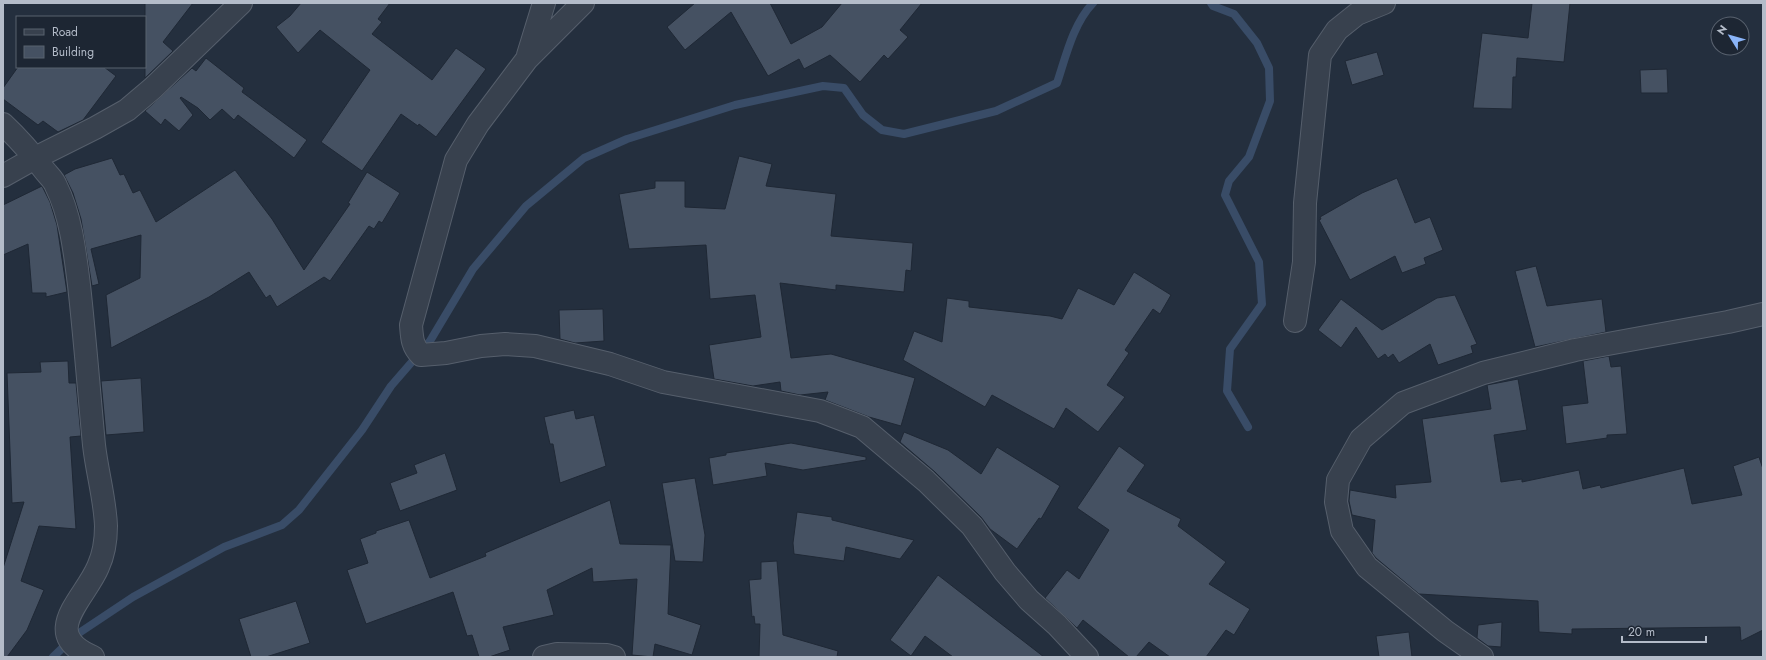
<svg xmlns="http://www.w3.org/2000/svg" width="1766" height="660" viewBox="0 0 1766 660" font-family="Jost,sans-serif">
<style>
.lines{fill:none;stroke-linecap:round;stroke-linejoin:round}
.stream{stroke:#394c67;stroke-width:8}
.building{fill:#455162;stroke:#1f2835}
.minor-casing{stroke:#565f6c;stroke-width:24}
.minor{stroke:#38414e;stroke-width:22}
</style>
<rect width="100%" height="100%" fill="#242f3e"/>
<g class="lines">
<path class="stream" d="M1211,3L1213,6L1234,14L1257,43L1269,68L1270,101L1249,157L1229,181L1225,195L1259,262L1262,304L1230,349L1227,391L1248,427
M53,657L76,635L133,597L224,547L282,525L299,510L362,430L391,386L430,341L473,269L526,206L584,158L627,139L735,105L823,86L844,88L863,115L882,130L904,134L996,111L1057,83C1066,56 1073,24 1093,3"/>
</g>
<path class="building" d="M145,3H193L163,42L173,51L145,78Z
M301,3H390L378,19L382,22L372,34L432,80L456,48L486,69L436,137L419,124L418,126L401,114L362,171L321,142L370,70L320,30L298,53L276,27L290,16Z
M695,3H770L791,44L822,27L842,3H922L900,30L908,37L888,59L884,55L860,82L830,55L804,69L799,59L768,76L731,12L685,50L667,27Z
M1532,3H1570L1564,62L1517,58L1516,77H1513L1512,109L1473,108L1482,33L1528,38Z
M1377,52L1384,75L1352,85L1345,61Z
M206,58L244,88L242,92L307,140L294,158L238,115L234,120L222,109L210,120L198,108L181,97L180,98L193,115L179,131L165,119L161,125L145,111L192,68L196,71Z
M18,67H104L116,76L83,120L58,132L43,121L38,125L3,99V88Z
M1667,69L1668,93H1641L1640,70Z
M739,156L772,164L766,186L836,194L831,236L913,243L911,271L906,270L904,292L836,285V290L780,283L791,358L831,354L915,378L901,426L869,417L825,400L828,392L800,395L781,391L780,382L753,386L714,379L709,345L761,337L755,295L710,299L706,245L629,249L619,194L655,188V181H685V207L725,209Z
M112,158L120,175L124,174L133,193L140,190L156,222L235,170L272,219L304,270L350,204L348,203L367,172L400,193L382,223L379,221L374,229L369,226L330,281L324,277L277,307L270,295L266,298L249,272L209,297L111,348L106,295L140,278L141,235L91,249L99,284L92,286L81,219L73,193L64,175L75,169Z
M1397,178L1415,223L1430,217L1443,250L1424,258L1426,264L1402,273L1395,256L1350,280L1319,220L1321,219L1320,217L1362,193Z
M42,186L50,202L57,225L67,292L46,297V293H32L28,244L3,255V205Z
M1536,266L1547,306L1602,299L1606,332L1535,347L1515,271Z
M1134,272L1171,295L1160,314L1153,309L1125,350L1129,353L1107,385L1125,397L1098,432L1066,408L1054,429L992,395L985,407L903,360L914,331L942,342L947,298L969,301V307L1050,316L1062,319L1078,288L1114,305Z
M1455,295L1477,344L1471,346L1473,353L1438,365L1430,344L1399,363L1393,354L1388,358L1385,354L1378,359L1356,327L1341,348L1318,330L1341,299L1382,330L1437,298Z
M603,309L604,341L575,343L560,339L559,310Z
M1609,356L1611,367L1621,366L1627,434L1607,435V438L1566,444L1562,406L1588,403L1583,361Z
M68,361L69,383H76L81,436L70,437L76,529L39,526L21,581L44,590L27,630L7,657H3V568L24,502L12,503L7,373L41,372L40,362Z
M141,378L144,432L106,435L101,381Z
M1518,379L1527,430L1494,435L1501,482L1522,479V482L1579,470L1583,489L1600,485L1601,488L1684,468L1692,504L1742,495L1733,466L1759,457L1763,469V630L1741,641L1740,627L1572,629V634L1539,632L1538,601L1419,594L1376,558L1372,553L1375,520L1352,515L1349,501L1350,490L1396,498L1395,485L1431,482L1422,419L1491,409L1487,385Z
M574,410L576,419L594,415L606,466L560,483L553,444H550L544,417Z
M904,432L948,450L981,474L997,447L1060,486L1041,519L1039,518L1017,549L990,529L981,517L935,472L900,442Z
M791,443L866,457V460L803,470L765,463L767,476L713,485L709,458L726,455V453Z
M1119,446L1145,465L1127,491L1181,519L1178,526L1226,562L1209,584L1250,609L1234,635L1226,630L1206,657H1170L1149,642L1136,657H1129L1083,620L1077,628L1045,598L1067,570L1079,579L1109,530L1077,508Z
M445,453L457,490L400,511L390,483L417,473L414,465Z
M695,478L705,535L703,562L675,561L662,483Z
M610,500L620,544L671,545L668,614L701,625L692,655L655,644L653,657L632,655L637,579L593,582L592,568L547,590L554,615L503,627L510,650L489,657H479L472,635L467,636L453,592L366,624L347,570L368,563L360,539L376,533V531L409,520L430,578L486,556L485,553Z
M797,512L832,517V520L914,540L900,559L846,547L844,561L794,554L793,543Z
M777,561L783,635L838,651L837,657H759L760,624H755L754,616L752,617L749,580L761,579V562Z
M938,575L956,589L1044,657H953L925,636L911,656L890,640Z
M296,601L310,643L266,657H251L239,619Z
M1502,622L1501,647L1488,646L1477,638L1478,625Z
M1409,632L1412,657H1379L1376,636Z"/>
<g class="lines">
<g class="minor-casing">
<path id="minor" d="M583,3L527,59L478,124L456,160L411,325C412,338 412,346 421,355L446,353L481,346L505,344L535,346L610,364L663,382L820,411L862,427L926,481L972,526L1005,572L1029,600L1057,625L1087,657
M528,55L544,3
M3,124C18,138 32,154 45,171C49,176 54,180 56,186C71,216 75,253 79,285C85,339 89,392 94,445C97,472 105,499 106,526C106,540 104,554 98,567C84,600 38,634 93,657
M3,176L35,158L95,128L127,110L153,88L241,3
M1295,321L1304,262L1305,203L1320,55L1337,30L1357,14L1384,3
M544,657L557,654L607,655L614,657
M1482,657L1445,631L1367,567L1342,531L1336,502L1338,480L1361,439L1403,403L1483,373L1575,350L1728,322L1763,314"/>
</g>
<use href="#minor" class="minor"/>
</g>
<rect width="1766" height="660" fill="none" stroke="#b4bcc9" stroke-width="8"/>
<rect x="16" y="16" width="130" height="52" fill="#1d2633" stroke="#59626f"/>
<rect x="24" y="29" width="20" height="6" fill="#38414e" stroke="#59626f"/>
<text x="52" y="36" font-size="12" fill="#b4bcc9">Road</text>
<rect x="24" y="46" width="20" height="12" fill="#455162" stroke="#59626f"/>
<text x="52" y="56" font-size="12" fill="#b4bcc9">Building</text>
<g transform="translate(1730 36) rotate(307)"><circle r="19" fill="#1d2633" stroke="#59626f"/>
<path d="M0-3L7 15L0 10L-7 15Z" fill="#8ab4f8"/>
<text y="-6" font-size="11" font-weight="bold" text-anchor="middle" fill="#b4bcc9">N</text>
</g>
<path d="M1622 636v6h84v-6" fill="none" stroke="#b4bcc9" stroke-width="2"/>
<text x="1628" y="636" font-size="12" fill="#b4bcc9" stroke="#1d2633" stroke-width="3" paint-order="stroke">20 m</text>
</svg>
